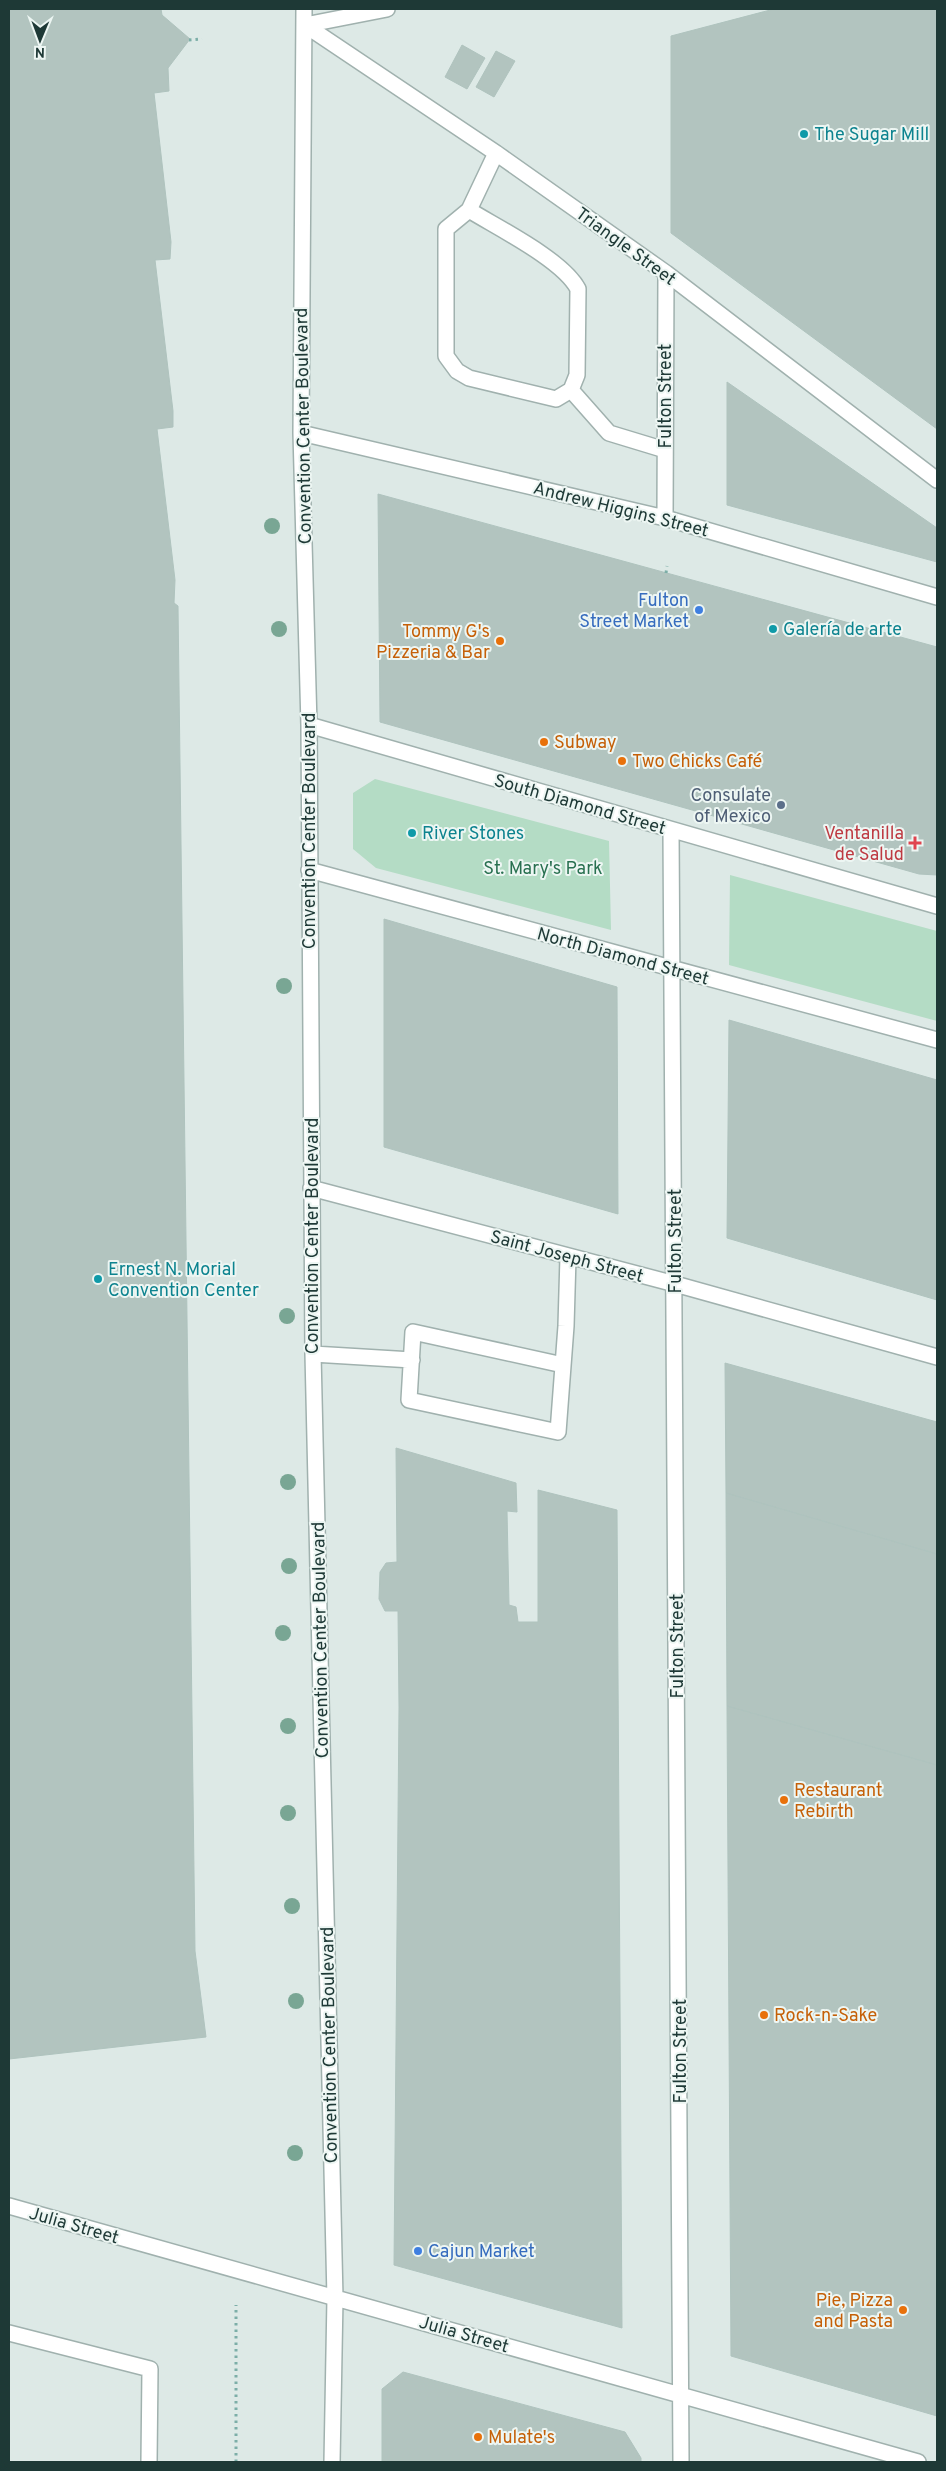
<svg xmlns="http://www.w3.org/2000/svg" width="946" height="2471" viewBox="0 0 946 2471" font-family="Overpass,sans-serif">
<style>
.green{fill:#b4dcc5}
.building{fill:#b2c4bf;stroke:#afc3be}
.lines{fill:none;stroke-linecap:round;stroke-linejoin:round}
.minor-casing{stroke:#a0b1ae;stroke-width:18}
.path{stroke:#7caea7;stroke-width:3;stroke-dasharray:2.5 4;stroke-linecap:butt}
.minor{stroke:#fff;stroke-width:15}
.tree{fill:#79a694}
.culture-dot{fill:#0f9aa8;stroke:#edf6f3;stroke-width:2}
.shop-dot{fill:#3f7fe0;stroke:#edf6f3;stroke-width:2}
.food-dot{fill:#e8710a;stroke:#edf6f3;stroke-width:2}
.service-dot{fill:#5c6f8a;stroke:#edf6f3;stroke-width:2}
.health-dot{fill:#e0444e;stroke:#edf6f3;stroke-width:2}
.labels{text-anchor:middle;stroke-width:4;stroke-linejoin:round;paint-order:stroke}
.culture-label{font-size:18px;fill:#0d838f;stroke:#edf6f3;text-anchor:start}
.street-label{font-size:18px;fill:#1e3936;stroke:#edf6f3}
.shop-label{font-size:18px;fill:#366cbe;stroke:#edf6f3;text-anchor:end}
.food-label{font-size:18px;fill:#c56008;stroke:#edf6f3;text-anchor:start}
.service-label{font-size:18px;fill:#4e5e75;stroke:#edf6f3;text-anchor:end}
.health-label{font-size:18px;fill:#be3a42;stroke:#edf6f3;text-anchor:end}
.park-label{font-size:18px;fill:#287050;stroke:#edf6f3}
</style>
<rect width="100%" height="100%" fill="#dde9e6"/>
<path class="green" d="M375,779L609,841L611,930L376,868L353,849V793Z
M730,875L937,931V1021L729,965Z"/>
<path class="building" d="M9,9H161L162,15L190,39L168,68L169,91L154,93L171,242L170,259L155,260L173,411V427L157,429L175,580L174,603L178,606L195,1951L206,2037L9,2059Z
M774,9H937V429L671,233V36Z
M462,45L485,58L467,89L445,77Z
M496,51L515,61L494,97L476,87Z
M727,382L937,528V562L727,505Z
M378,494L937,647V875L919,874L380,722Z
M384,919L617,987L618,1214L384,1147Z
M729,1020L937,1080V1300L727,1238Z
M725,1363L937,1422V1554L726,1493Z
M396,1448L516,1483L517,1512L507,1511L509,1605L516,1607L518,1622H538V1490L617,1510L622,2328L394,2265L399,1707L398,1611H385L379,1599L380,1572L386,1563L397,1562Z
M726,1493L937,1554V1765L727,1706Z
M727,1706L937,1765V2416L731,2356Z
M403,2372L625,2432L641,2458V2462H382V2389Z"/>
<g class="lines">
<g class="minor-casing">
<path id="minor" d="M304,9L301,433L309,725L313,1354L335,2298L332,2462
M305,25L496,153L666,273L937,480
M305,25L387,9
M469,210C498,228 563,260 578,289L577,375L571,390L556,399L469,378L457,371L446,356V229L469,210L496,153
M571,390L609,433L665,450
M301,433L665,518L937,597
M665,518L666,273
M309,725L937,906
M671,831L681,2462
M309,870L937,1040
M311,1188L675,1284L937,1357
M313,1354L412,1360
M563,1365L413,1332L409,1400L558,1432L566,1326L568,1257
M9,2206L918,2462
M9,2333L150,2369L149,2462"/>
</g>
<path class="path" d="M189,40L202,39
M666,573L667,566
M236,2462V2305"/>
<use href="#minor" class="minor"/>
</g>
<g class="tree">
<circle cx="272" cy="526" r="8"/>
<circle cx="279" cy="629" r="8"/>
<circle cx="284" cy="986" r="8"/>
<circle cx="287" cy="1316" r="8"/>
<circle cx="288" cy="1482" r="8"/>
<circle cx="289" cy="1566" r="8"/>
<circle cx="283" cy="1633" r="8"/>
<circle cx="288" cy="1726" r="8"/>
<circle cx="288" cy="1813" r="8"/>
<circle cx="292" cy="1906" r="8"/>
<circle cx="296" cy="2001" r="8"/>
<circle cx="295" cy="2153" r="8"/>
</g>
<g class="culture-dot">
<circle cx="804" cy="134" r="5"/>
<circle cx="773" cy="629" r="5"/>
<circle cx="412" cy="833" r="5"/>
<circle cx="98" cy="1279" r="5"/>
</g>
<g class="shop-dot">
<circle cx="699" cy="610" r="5"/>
<circle cx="418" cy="2251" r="5"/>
</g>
<g class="food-dot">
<circle cx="500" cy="641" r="5"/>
<circle cx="544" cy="742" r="5"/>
<circle cx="622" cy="761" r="5"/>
<circle cx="784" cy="1800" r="5"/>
<circle cx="764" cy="2015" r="5"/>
<circle cx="903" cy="2310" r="5"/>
<circle cx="478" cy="2437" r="5"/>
</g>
<circle class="service-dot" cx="781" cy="805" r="5"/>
<path class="health-dot" d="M912.5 835.5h5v5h5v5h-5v5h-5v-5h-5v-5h5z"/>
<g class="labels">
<g class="culture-label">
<text x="814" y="140">The Sugar Mill</text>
<text x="783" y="635">Galería de arte</text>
<text x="422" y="839">River Stones</text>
<text x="108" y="1275">Ernest N. Morial<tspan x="108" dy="21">Convention Center</tspan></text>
</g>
<g class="street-label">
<text transform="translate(626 246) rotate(36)" y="6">Triangle Street</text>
<text transform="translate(665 396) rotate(-90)" y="6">Fulton Street</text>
<text transform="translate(303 426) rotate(-91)" y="6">Convention Center Boulevard</text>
<text transform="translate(621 509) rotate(14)" y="6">Andrew Higgins Street</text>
<text transform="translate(580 804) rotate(16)" y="6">South Diamond Street</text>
<text transform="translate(309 831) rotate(-90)" y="6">Convention Center Boulevard</text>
<text transform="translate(623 956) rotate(15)" y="6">North Diamond Street</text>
<text transform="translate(312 1236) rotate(-90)" y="6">Convention Center Boulevard</text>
<text transform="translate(675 1241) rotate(-90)" y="6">Fulton Street</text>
<text transform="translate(567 1256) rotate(15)" y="6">Saint Joseph Street</text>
<text transform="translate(320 1640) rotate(-91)" y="6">Convention Center Boulevard</text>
<text transform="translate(677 1646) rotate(-90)" y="6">Fulton Street</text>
<text transform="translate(329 2045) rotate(-91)" y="6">Convention Center Boulevard</text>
<text transform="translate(680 2051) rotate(-90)" y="6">Fulton Street</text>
<text transform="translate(74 2225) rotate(16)" y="6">Julia Street</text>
<text transform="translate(464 2334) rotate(16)" y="6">Julia Street</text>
</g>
<g class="shop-label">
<text x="689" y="606">Fulton<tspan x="689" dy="21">Street Market</tspan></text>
<text x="428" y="2257" text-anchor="start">Cajun Market</text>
</g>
<g class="food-label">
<text x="490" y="637" text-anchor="end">Tommy G's<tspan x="490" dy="21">Pizzeria &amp; Bar</tspan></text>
<text x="554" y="748">Subway</text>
<text x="632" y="767">Two Chicks Café</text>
<text x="794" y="1796">Restaurant<tspan x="794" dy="21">Rebirth</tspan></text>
<text x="774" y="2021">Rock-n-Sake</text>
<text x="893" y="2306" text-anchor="end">Pie, Pizza<tspan x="893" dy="21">and Pasta</tspan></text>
<text x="488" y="2443">Mulate's</text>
</g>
<g class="service-label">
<text x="771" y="801">Consulate<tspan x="771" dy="21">of Mexico</tspan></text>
</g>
<g class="health-label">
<text x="904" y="839">Ventanilla<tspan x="904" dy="21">de Salud</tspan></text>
</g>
<g class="park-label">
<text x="543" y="874">St. Mary's Park</text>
</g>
</g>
<rect width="946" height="2471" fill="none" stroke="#1e3936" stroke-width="20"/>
<g transform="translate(40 40) rotate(181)" stroke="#edf6f3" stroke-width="4" paint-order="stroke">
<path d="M0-4L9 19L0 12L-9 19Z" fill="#1e3936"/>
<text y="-8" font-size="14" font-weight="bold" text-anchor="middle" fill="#1e3936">N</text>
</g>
</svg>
